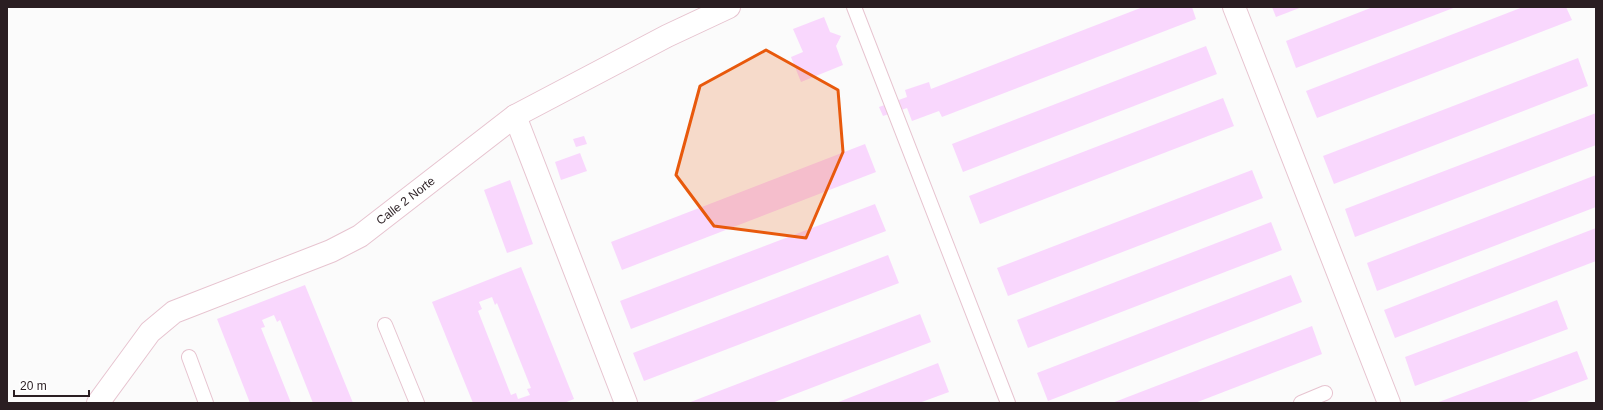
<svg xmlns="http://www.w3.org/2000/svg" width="1603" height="410" viewBox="0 0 1603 410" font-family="Helvetica,sans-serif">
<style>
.building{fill:#f9d7fd;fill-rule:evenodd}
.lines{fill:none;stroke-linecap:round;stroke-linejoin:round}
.service-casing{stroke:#e7c4d0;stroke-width:16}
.minor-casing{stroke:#e7c4d0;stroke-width:24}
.tertiary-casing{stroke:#e7c4d0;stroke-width:24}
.service{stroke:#fff;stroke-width:14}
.minor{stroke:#fff;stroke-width:22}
.tertiary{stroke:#fff;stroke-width:22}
.marked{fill:#e8590c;fill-opacity:0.2;stroke:#e8590c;stroke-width:3;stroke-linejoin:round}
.labels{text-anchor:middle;stroke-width:3;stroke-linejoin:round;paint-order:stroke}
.street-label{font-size:12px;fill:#2a1e22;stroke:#fff}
</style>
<rect width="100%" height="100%" fill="#fbfbfb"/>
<path class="building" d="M1143,7H1192L1196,19L942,117L939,111L912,121L907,108L883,116L879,107L907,97L905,90L929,82L931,89Z
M1272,7H1302L1276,17Z
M1373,7H1456L1296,68L1286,41Z
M1523,7H1566L1572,20L1317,118L1306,91Z
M824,17L830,32L841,36L836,46L843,65L801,82L791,57L803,52L793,29Z
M1206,46L1217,74L963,172L952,144Z
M1578,58L1588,86L1334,184L1323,156Z
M1223,98L1234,126L980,224L969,196Z
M1596,113V145L1355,237L1345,209Z
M584,136L587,144L576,147L573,139Z
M865,144L876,172L622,270L611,242Z
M580,153L587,171L561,180L555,162Z
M1252,170L1263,198L1008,296L997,268Z
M1596,175V207L1377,291L1367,263Z
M510,180L533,244L507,253L484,190Z
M875,204L886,231L631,329L620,301Z
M1271,222L1282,250L1028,348L1017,320Z
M1596,228V261L1395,338L1384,310Z
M888,255L899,283L644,381L633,353Z
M521,267L574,399L564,403H473L432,302ZM492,297L495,305L497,303L531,388L527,389L530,395L518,399L516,393L511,395L478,311L482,309L479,302Z
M1291,275L1302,302L1048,401L1037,373Z
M305,285L353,403H313L280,320L277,322L274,315L262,320L265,327L261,328L291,403H250L217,319Z
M1557,300L1568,329L1415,386L1405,357Z
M920,314L931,342L772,403H688Z
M1312,326L1322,354L1195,403H1112Z
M1577,351L1588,379L1524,403H1436Z
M938,363L949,392L919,403H836Z"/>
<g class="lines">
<g class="service-casing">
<path id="service" d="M854,7L1008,403
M385,325L417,403
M189,357L206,403
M1301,403L1325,393"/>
</g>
<g class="minor-casing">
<path id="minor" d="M1234,7L1389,403
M515,116L626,403"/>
</g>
<g class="tertiary-casing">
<g id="tertiary">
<path id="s1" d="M98,403L150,332L174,312L331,251L360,236L515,116L667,36L729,7"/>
</g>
</g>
<use href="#service" class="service"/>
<use href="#minor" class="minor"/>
<use href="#tertiary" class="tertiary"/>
</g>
<path class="marked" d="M766,50L838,90L843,152L806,238L714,226L676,175L700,86Z"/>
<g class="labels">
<g class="street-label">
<text dy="4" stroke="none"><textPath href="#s1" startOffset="378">Calle 2 Norte</textPath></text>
</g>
</g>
<rect width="1603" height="410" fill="none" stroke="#2a1e22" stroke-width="16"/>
<path d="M14 390v6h75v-6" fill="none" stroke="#2a1e22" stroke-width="2"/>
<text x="20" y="390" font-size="12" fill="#2a1e22" stroke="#ffffff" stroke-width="3" paint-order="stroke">20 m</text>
</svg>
